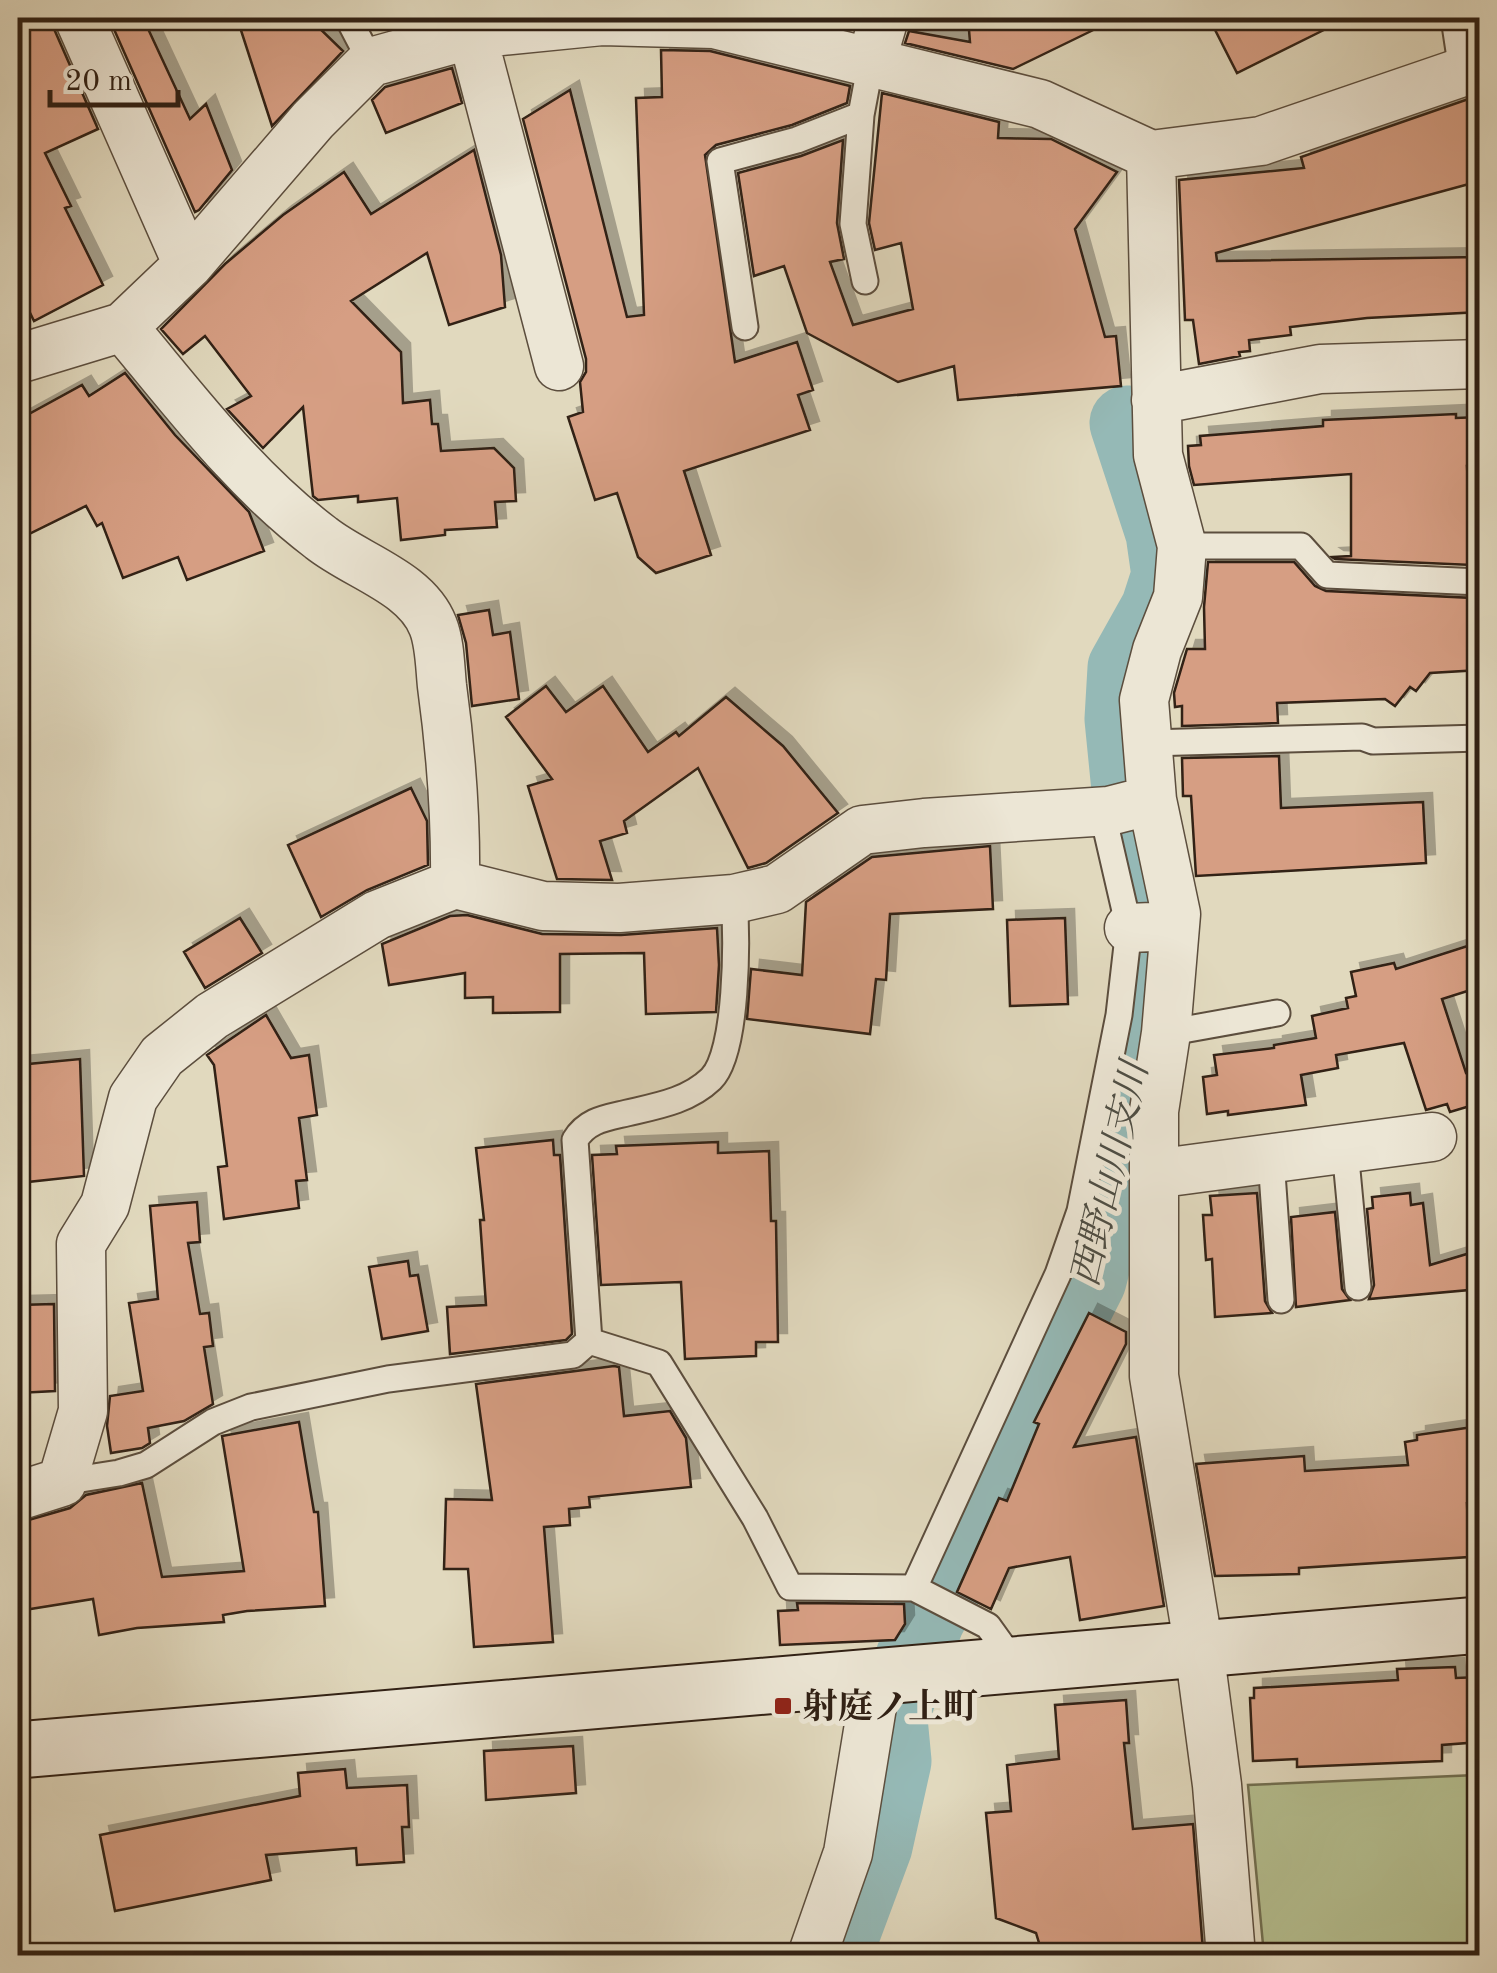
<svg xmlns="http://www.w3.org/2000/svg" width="1497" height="1973" viewBox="0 0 1497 1973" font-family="'Old Standard TT','Noto Serif JP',serif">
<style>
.green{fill:#b5bf90;stroke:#727052;stroke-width:2.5}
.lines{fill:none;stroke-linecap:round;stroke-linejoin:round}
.river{stroke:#95b9b6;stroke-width:75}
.building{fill:#d69e83;stroke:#302014;stroke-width:2.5;filter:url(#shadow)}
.lane-casing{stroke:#5c4e3e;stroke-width:29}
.street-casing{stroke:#5c4e3e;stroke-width:51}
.secondary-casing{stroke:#302014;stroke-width:59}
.lane{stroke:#ece6d5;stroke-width:25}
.street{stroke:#ece6d5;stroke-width:48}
.secondary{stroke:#ece6d5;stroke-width:55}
.poi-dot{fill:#8f2418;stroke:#ece6d5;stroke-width:4}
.labels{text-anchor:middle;stroke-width:10;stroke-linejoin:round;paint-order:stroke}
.poi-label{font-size:35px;font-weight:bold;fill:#302014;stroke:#ece6d5;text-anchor:start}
.water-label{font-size:38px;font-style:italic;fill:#4e4e45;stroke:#ece6d5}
</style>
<defs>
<filter id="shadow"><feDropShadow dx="9" dy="-9" stdDeviation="0" flood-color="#0004"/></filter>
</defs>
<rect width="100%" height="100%" fill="#e1d9be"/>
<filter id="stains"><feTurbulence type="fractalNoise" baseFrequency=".002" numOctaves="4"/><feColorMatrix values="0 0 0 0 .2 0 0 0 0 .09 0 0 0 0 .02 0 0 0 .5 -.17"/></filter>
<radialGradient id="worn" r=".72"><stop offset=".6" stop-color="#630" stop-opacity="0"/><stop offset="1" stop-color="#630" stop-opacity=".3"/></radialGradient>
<path class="green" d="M1477,1766H1479V1955H1264L1248,1785L1476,1775Z"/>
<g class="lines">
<path class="river" d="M836,1951L875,1846L894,1761L890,1719L927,1620L963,1553L1034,1389L1089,1280L1123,1148L1158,937L1149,875L1133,830L1122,719L1125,668L1158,609L1169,575L1163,533L1127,423"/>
</g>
<path class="building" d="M18,18H52L54,29L98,129L45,153L71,206L65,208L103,285L34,321L18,288Z
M109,18H143L190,119L206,104L232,170L199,210L195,212Z
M237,18H309L343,51L272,126Z
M968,18H1118L1013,69L905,43L909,31L970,42Z
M1209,18H1348L1237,73Z
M661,50L710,51L850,86L847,103L792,125L716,145L705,155L735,362L797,342L813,390L798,395L810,430L684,471L711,555L656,573L638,557L617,493L595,500L568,417L583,412L580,382L586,372V359L523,119L570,90L627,317L644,315L636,98L662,97Z
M452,68L462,103L386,133L372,100L385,87Z
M882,93L999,122L998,138L1051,139L1117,172L1075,229L1105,337L1116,336L1121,386L958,400L954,366L898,382L807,333L784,266L754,276L738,173L801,156L843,140L837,223L844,259L830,262L853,325L913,309L901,243L875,250L869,223Z
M1480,95V181L1216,253L1217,261L1480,257V312L1367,318L1290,327L1291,335L1249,340L1250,351L1239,352L1240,356L1199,364L1193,320H1185L1179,180L1304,168L1301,157Z
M474,150L501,255L505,307L449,325L427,253L351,301L401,352L403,403L430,400L432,424H438L441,451L494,448L514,468L516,501L495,502L497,527L445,530V535L401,540L397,498L358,502V496L318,500L313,496L303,407L263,448L227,409L251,396L205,336L183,354L161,329L225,264L283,215L344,172L371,214Z
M125,373L175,435L249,512L264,551L187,580L178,557L123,578L102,523L97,526L86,506L27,535L18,515V420L82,385L89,396Z
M1456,414V418L1480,417V466H1467L1472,565L1335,559L1332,557L1351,556V474L1194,485L1189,466L1188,446L1201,445L1200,436L1323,426V420Z
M1208,562H1294L1315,586L1326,591L1473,598V607H1477L1480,670L1430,673L1416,691L1410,687L1395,706L1385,699L1277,703L1278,723L1182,726V706L1175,707L1174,693L1187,649H1205L1204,607Z
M489,610L493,635L510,632L519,699L472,706L466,643L458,615Z
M546,686L566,712L603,686L648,752L676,732L679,736L726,697L783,746L838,813L766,863L748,868L698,768L624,821L627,833L600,841L612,880L557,879L528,786L552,779L506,717Z
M1279,756L1281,808L1423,802L1426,863L1196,876L1191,796H1183L1182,758Z
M411,788L427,821L428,865L367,890L321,917L288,845Z
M990,846L993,909L890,914L886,980L876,979L870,1034L747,1019L751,969L802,975L806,902L872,857Z
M467,915L542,934L621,935L717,928L719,965L716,1012L646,1014L644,953L560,954V1012L493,1013V997L465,998V973L389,985L382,944L450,916Z
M240,918L262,953L205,988L184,952Z
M1065,918L1068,1004L1010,1006L1007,920Z
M1480,942V987L1442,999L1466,1073L1480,1068V1103L1450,1112L1447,1104L1426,1110L1404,1043L1336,1055L1338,1068L1301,1075L1306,1105L1228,1115V1111L1207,1114L1203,1077L1217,1075L1214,1055L1274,1048V1045L1316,1038L1312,1016L1348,1008L1346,998L1356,996L1351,972L1394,963L1396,969Z
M266,1015L291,1058L309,1055L317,1115L299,1118L307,1180L296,1181L299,1208L224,1219L218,1167L227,1166L214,1065L207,1055Z
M80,1059L84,1176L18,1183V1065Z
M553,1140L554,1155H560L572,1334L566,1340L450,1354L447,1307L486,1305L480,1220H484L476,1148Z
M718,1142V1153L769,1151L771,1221H776L778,1342H756V1356L685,1359L681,1282L601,1285L592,1155L617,1154L616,1146Z
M1257,1193L1265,1301L1272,1313L1215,1317L1212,1259L1206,1260L1203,1215H1212L1210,1196Z
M1410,1193L1411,1205L1423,1203L1430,1265L1480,1250V1289L1369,1299L1374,1285L1367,1209L1373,1208L1372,1197Z
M197,1202L200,1242L188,1243L200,1314L209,1313L213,1346L204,1347L213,1404L184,1421L148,1428L150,1443L142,1448L111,1453L107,1426L110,1396L143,1391L129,1303L158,1299L150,1206Z
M1335,1212L1342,1289L1350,1300L1296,1307L1291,1217Z
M408,1261L410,1276L418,1275L428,1331L382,1339L369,1267Z
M54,1304L55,1391L18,1393V1305Z
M1089,1313L1126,1332V1344L1074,1447L1136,1437L1164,1606L1080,1620L1070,1557L1009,1568L991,1609L957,1592L999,1498L1007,1501L1039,1424L1034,1422Z
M614,1366L619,1367L624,1416L670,1411L686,1438L691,1487L589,1497L590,1507L569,1509L570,1525L544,1527L553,1642L474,1647L468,1569H444L446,1499L492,1500L476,1384Z
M299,1422L314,1512H318L325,1606L247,1611L223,1615L224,1622L137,1628L99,1635L93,1599L18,1611V1523L70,1508L86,1495L142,1483L162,1577L244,1571L222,1436Z
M1480,1426V1501L1467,1503L1469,1557L1299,1568V1574L1215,1576L1196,1464L1304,1456L1305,1471L1408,1465L1405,1442L1417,1440V1435Z
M797,1603L904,1604L905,1624L895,1640L780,1645L778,1611L798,1610Z
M1455,1667L1456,1678L1480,1677V1742L1442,1745V1761L1297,1767V1759L1253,1761L1250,1698H1254V1688L1398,1680L1397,1669Z
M1126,1700L1129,1743H1124L1133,1829L1193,1824L1203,1951L1043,1956L1036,1933L996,1918L986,1813L1011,1811L1007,1765L1059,1759L1055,1705Z
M573,1746L576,1793L486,1800L484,1751Z
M345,1769L347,1788L407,1785L409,1827H402L404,1862L357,1865L356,1848L266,1855L271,1880L115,1911L100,1835L300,1796L298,1773Z"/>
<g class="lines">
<g class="lane-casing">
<path id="lane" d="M348,18L371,62
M1454,18L1462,71
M865,281L853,224L861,115L871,62
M745,327L720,161L797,140L861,115
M1182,546H1301L1327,575L1480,582
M1149,743L1362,737L1373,741L1480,738
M1166,1033L1277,1013
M1345,1149L1358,1287
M1271,1159L1281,1300
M589,1341L575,1140C587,1120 606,1118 627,1113C657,1106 688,1101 711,1079C738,1053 737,937 734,899
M62,1482L119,1473L146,1465L213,1422L251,1407L388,1379L573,1355L589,1341L659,1363L755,1518L790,1587L914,1588L988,1626L1016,1665
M914,1588L1058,1274L1080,1211L1119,1015L1129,928L1102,811"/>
</g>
<g class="street-casing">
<path id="street" d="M79,18L188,265
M472,34L559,366
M871,62L884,18
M1151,155L1261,141L1480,66
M123,327C186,402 243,479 321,538C356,566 416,582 433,626C440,643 440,667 442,686C451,752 456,817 455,884
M18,359L123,327L188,265L313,120L371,62L472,34L602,21L714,24L1040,104L1151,155L1158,455L1182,546L1178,597L1157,650L1144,700L1152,800L1176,914L1166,1033L1154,1111V1376L1199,1649L1217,1785L1231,1956
M1156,400L1320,369L1480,364
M1129,928L1175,926
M1154,1174L1432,1137
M18,1496L62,1482L83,1411L81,1244L105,1205L133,1098L162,1056L212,1016L377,915L455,884L543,906L619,908L734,899L777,889L862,830L924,823L1109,811L1152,800
M812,1956L848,1853L877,1676"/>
</g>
<g class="secondary-casing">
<path id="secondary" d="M18,1750L1480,1625"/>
</g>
<use href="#lane" class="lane"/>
<use href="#street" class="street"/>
<use href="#secondary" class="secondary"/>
</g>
<rect class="poi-dot" x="773" y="1696" width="20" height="20" rx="5"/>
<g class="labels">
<g class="poi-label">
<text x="803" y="1718">射庭ノ上町</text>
</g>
<g class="water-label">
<text transform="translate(1109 1174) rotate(-77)" y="13">西野山川支川</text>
</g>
</g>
<rect width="1497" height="1973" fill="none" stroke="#e1d9be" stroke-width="60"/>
<rect x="20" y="20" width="1457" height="1933" fill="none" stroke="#302014" stroke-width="5"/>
<rect x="30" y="30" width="1437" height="1913" fill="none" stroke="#302014" stroke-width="2.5"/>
<path d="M50 90v15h128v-15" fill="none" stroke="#302014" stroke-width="5"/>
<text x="65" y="90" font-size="30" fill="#302014" stroke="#ece6d5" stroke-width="8" paint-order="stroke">20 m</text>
<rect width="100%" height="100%" filter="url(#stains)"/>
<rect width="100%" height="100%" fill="url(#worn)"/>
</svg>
